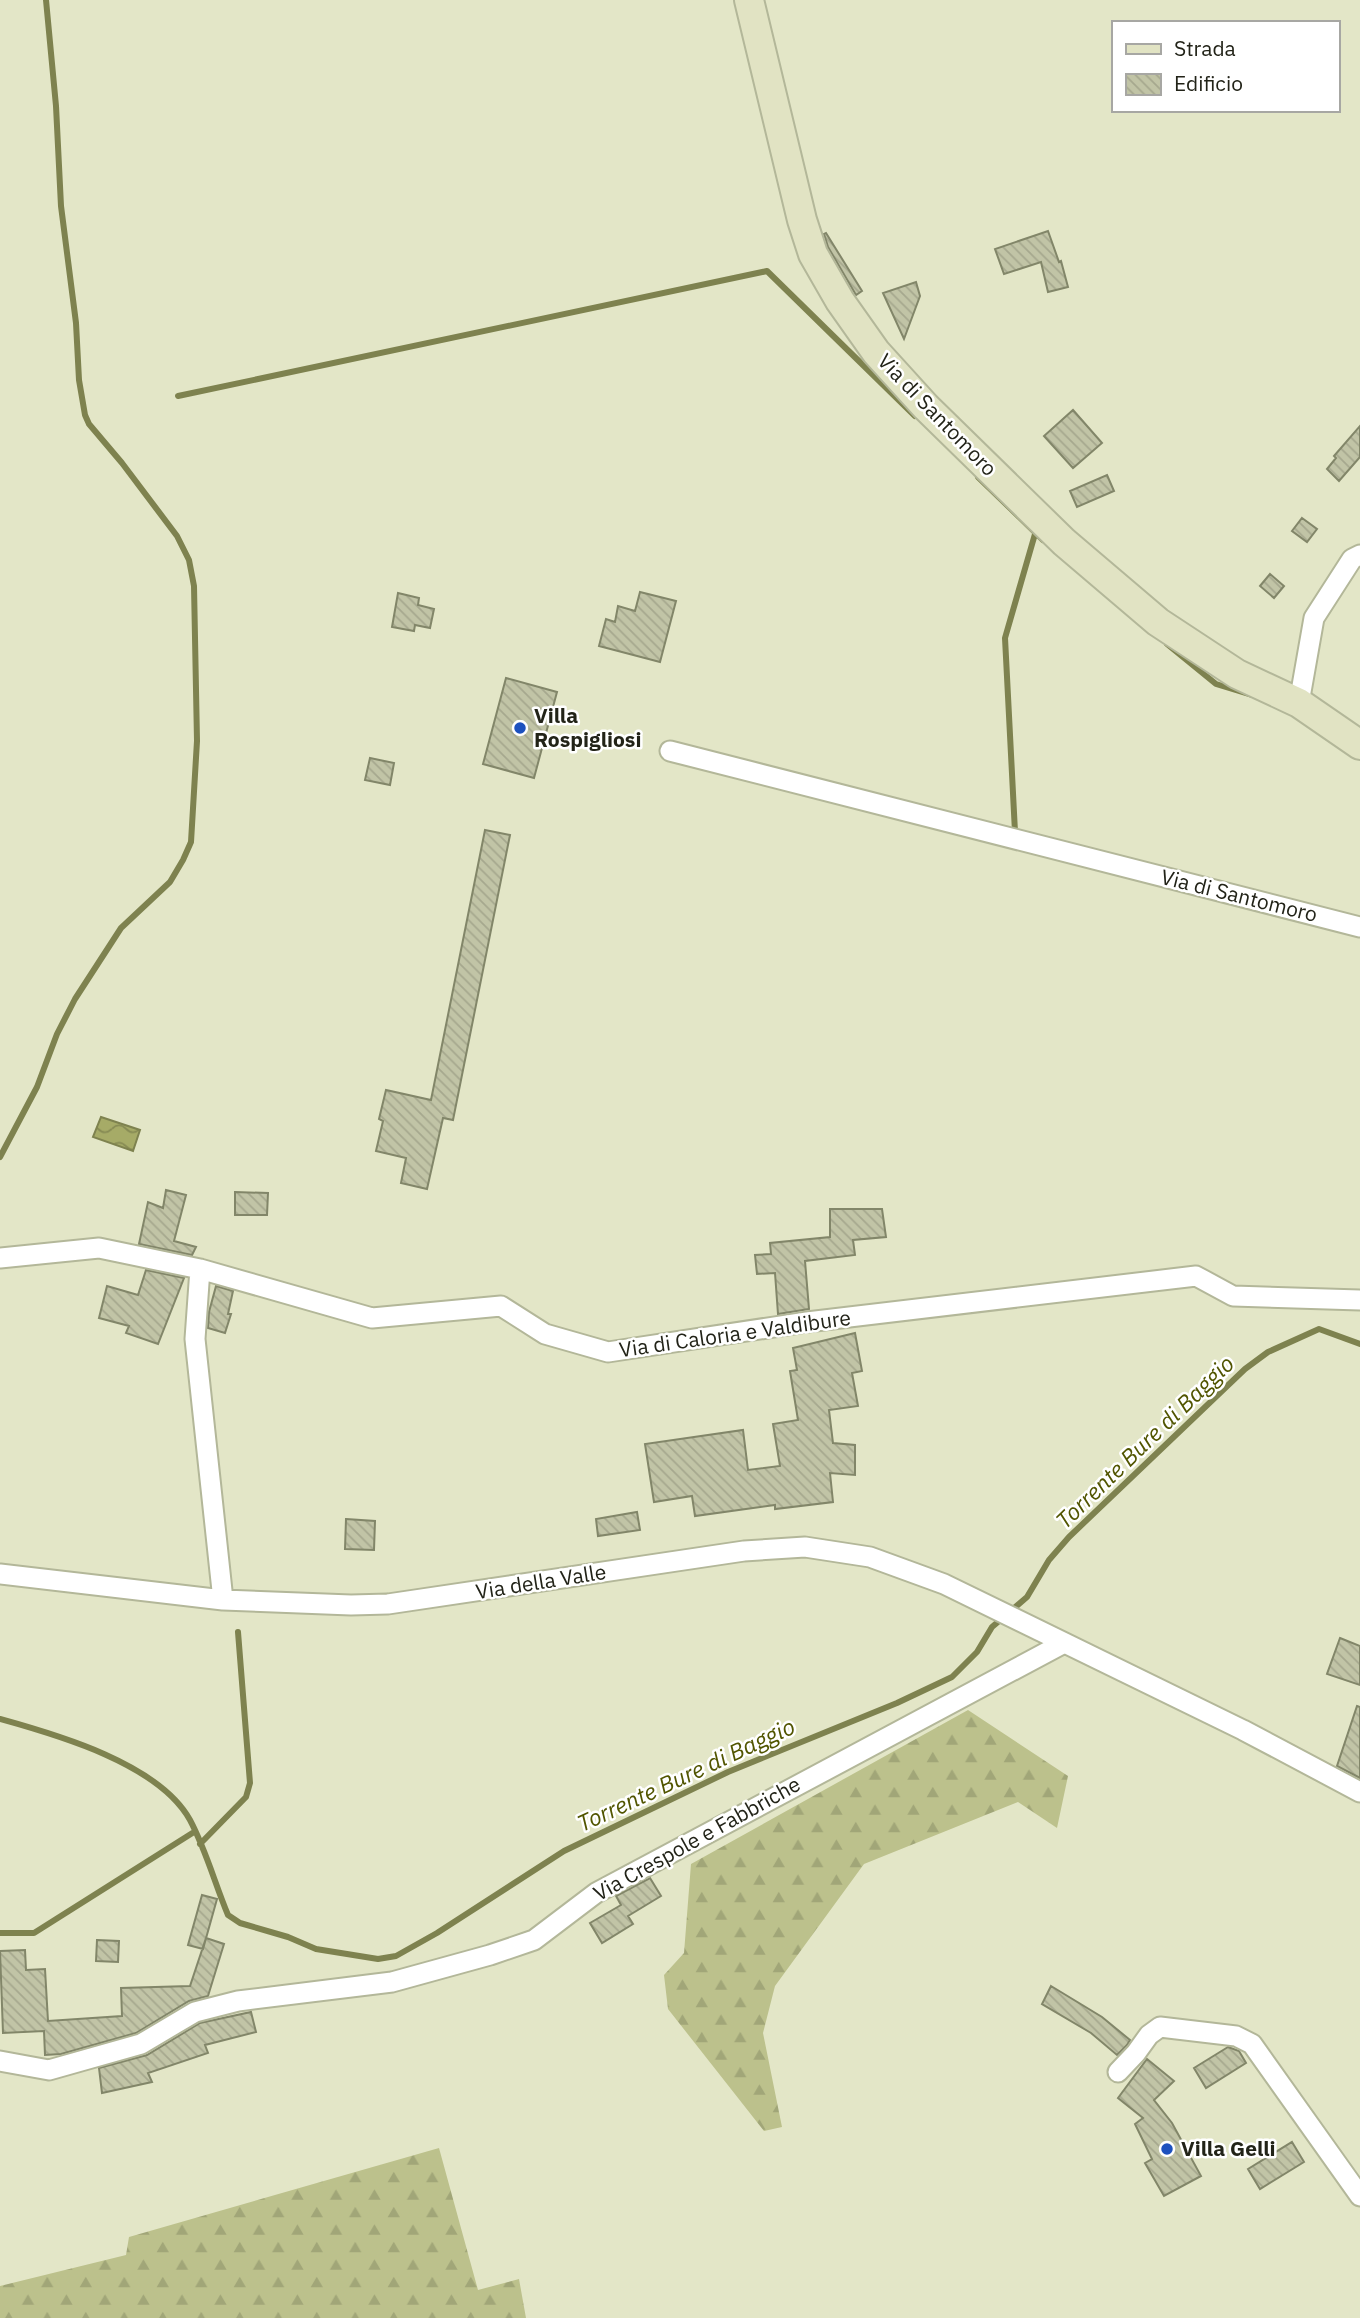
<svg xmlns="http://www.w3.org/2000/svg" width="1360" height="2318" viewBox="0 0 1360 2318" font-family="'IBM Plex Sans',sans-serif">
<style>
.forest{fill:url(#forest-firs)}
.water{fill:url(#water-waves);stroke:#7e824f;stroke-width:2}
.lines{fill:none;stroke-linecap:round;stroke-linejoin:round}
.stream{stroke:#7e824f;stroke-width:6}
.building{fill:url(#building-back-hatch);stroke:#828669;stroke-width:2}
.minor-casing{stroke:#b3b799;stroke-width:23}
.secondary-casing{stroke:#b3b799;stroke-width:32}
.minor{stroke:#fff;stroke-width:19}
.secondary{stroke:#e1e3c3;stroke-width:28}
.poi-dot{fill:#1d51be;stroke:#fff;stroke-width:2.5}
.labels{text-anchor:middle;stroke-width:5;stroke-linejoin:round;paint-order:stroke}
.street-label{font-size:21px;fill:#222318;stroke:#fff}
.poi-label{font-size:21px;font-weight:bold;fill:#222318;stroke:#fff;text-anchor:start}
.water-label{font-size:23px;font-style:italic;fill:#515500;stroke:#fff}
</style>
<defs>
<pattern id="forest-firs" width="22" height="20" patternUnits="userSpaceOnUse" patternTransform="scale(1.75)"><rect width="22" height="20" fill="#bcc18c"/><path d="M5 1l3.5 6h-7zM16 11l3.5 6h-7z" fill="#a1a678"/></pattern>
<pattern id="water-waves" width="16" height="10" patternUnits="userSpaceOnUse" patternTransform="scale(1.75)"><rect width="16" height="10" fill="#a6ab67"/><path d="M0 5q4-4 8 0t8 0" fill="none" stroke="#878b54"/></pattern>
<pattern id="building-back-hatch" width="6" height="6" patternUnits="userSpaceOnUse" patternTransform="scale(1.75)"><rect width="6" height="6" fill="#c1c4a6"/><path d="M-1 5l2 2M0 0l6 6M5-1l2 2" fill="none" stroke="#a6a88e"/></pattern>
</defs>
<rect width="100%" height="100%" fill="#e3e6c7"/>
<path class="forest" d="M968,1710L1068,1776L1057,1828L1018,1802L864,1864L775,1986L763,2033L782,2127L764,2131L668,2009L664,1975L684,1953L691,1864Z
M439,2148L478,2290L519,2279L526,2318H0V2286L126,2255L129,2237Z"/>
<path class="water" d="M101,1117L140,1130L133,1151L93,1137Z"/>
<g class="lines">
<path class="stream" d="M178,396L767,271L915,416
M978,477L1043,540
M1167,644L1216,684L1252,695
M1015,832L1005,638L1035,534
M0,1157L37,1087L57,1034L75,999L121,928L170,882L183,860L191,842L197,741L194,586L189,560L177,536L122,463L89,424L85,415L79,380L76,323L61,206L56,106L46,0
M0,1719C58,1735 159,1764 190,1820C206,1850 215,1884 228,1915L240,1923L288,1937L316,1949L378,1959L396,1956L437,1933L564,1851L728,1772L897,1703L952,1677L977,1652L992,1627L1027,1597L1049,1560L1069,1537L1245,1369L1268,1352L1319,1329L1360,1344
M200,1844L246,1797L250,1783L238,1632
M0,1933H34L194,1832"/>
</g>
<path class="building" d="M1048,231L1059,262L1061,261L1068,287L1048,292L1041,262L1004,274L995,249Z
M826,233L862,291L856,295L828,247L824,234Z
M916,282L920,296L904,339L883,293Z
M1073,410L1102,443L1073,468L1044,436Z
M1360,426V457L1339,481L1327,469L1336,458L1334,456Z
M1107,475L1114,491L1077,507L1070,491Z
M1302,518L1317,529L1307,542L1292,531Z
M1270,574L1284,586L1274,598L1260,586Z
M640,592L676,601L660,662L599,646L606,619L615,622L618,606L635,611Z
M398,593L419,598L418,605L434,609L430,628L415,625L414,631L392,627Z
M506,678L557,692L534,778L483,764Z
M370,758L394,763L390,785L365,780Z
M485,830L510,835L453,1120L443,1118L427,1189L401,1183L406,1158L376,1151L383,1121L379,1119L386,1090L431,1100Z
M166,1190L186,1195L174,1241L196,1247L192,1255L139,1244L148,1202L163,1208Z
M235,1192L268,1193L267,1215H235Z
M830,1209H882L886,1237L853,1240L855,1255L805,1261L809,1309L778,1314L775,1273L757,1274L755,1255L771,1254L770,1243L830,1237Z
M146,1270L184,1278L158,1344L126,1333L129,1326L99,1318L107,1286L138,1295Z
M216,1286L233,1291L228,1314H231L225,1333L208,1328L209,1312Z
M855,1333L862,1371L852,1373L858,1406L829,1410L833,1443L855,1445V1475L830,1473L833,1502L775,1509V1505L695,1516L692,1496L654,1502L645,1444L743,1430L748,1470L780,1466L773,1424L798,1420L790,1371L797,1370L793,1348Z
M637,1512L640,1530L598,1536L596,1519Z
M346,1519L375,1521L374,1550L345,1549Z
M1340,1638L1360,1646V1685L1327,1674Z
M1357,1706L1360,1707V1778L1337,1766Z
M650,1878L661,1896L628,1916L633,1924L602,1943L590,1923L621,1905L616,1896Z
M202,1895L217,1899L203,1949L188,1945Z
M206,1938L224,1944L208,1996L189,2001L136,2033L61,2054L45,2055L44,2031L3,2033L0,1951L25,1950L26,1970L45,1969L48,2021L122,2016L121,1988L190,1986Z
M97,1940L119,1941L118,1962L96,1961Z
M1051,1986L1102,2017L1130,2040L1127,2045L1117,2055L1091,2033L1042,2004Z
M251,2012L256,2032L205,2045L208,2053L148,2073L152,2082L102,2093L99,2068L147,2055L200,2023Z
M1228,2047L1239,2051L1246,2063L1206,2088L1194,2068Z
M1147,2059L1174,2081L1154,2100L1172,2123L1201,2176L1164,2196L1145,2163L1152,2159L1135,2124L1143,2118L1118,2098Z
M1292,2142L1304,2162L1260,2189L1248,2169Z"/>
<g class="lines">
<g class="minor-casing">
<path id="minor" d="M1299,703L1314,618L1352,559L1360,555
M670,751L1360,927
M0,1258L99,1248L200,1269L372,1318L501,1306L545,1334L608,1352L807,1322L1196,1276L1233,1296L1360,1300
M200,1269L195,1339L223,1600
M0,1574L223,1600L351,1605L388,1604L744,1551L805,1547L870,1557L944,1584L1243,1730L1360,1792
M0,2061L49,2070L141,2044L195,2012L238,2001L392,1982L490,1955L534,1940L596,1893L1064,1643
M1118,2072L1136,2053L1149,2035L1160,2027L1236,2036L1252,2044L1360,2196"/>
</g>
<g class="secondary-casing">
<path id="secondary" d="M749,0L802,220L813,254L840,301L876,352L926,407L1064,542L1158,622L1237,674L1299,703L1360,745"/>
</g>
<use href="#minor" class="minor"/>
<use href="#secondary" class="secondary"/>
</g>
<g class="poi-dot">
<circle cx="520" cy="728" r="7"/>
<circle cx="1167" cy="2149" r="7"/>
</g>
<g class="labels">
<g class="street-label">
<text transform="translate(937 415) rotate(46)" y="7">Via di Santomoro</text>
<text transform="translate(1239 896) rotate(14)" y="7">Via di Santomoro</text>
<text transform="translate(735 1334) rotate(-8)" y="7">Via di Caloria e Valdibure</text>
<text transform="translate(541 1582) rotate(-9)" y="7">Via della Valle</text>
<text transform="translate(697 1839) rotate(-29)" y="7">Via Crespole e Fabbriche</text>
</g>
<g class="poi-label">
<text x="534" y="723">Villa<tspan x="534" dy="24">Rospigliosi</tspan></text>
<text x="1181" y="2156">Villa Gelli</text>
</g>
<g class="water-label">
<text transform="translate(1145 1442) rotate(-44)" y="8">Torrente Bure di Baggio</text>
<text transform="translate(686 1775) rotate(-25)" y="8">Torrente Bure di Baggio</text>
</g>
</g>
<rect x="1112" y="21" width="228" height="91" fill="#ffffff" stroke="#a7a7a3" stroke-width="2"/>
<rect x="1126" y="44" width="35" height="10" fill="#e1e3c3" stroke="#a7a7a3" stroke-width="2"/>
<text x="1174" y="56" font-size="21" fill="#222318">Strada</text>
<rect x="1126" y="74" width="35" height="21" fill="url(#building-back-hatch)" stroke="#a7a7a3" stroke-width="2"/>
<text x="1174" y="91" font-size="21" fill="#222318">Edificio</text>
</svg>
